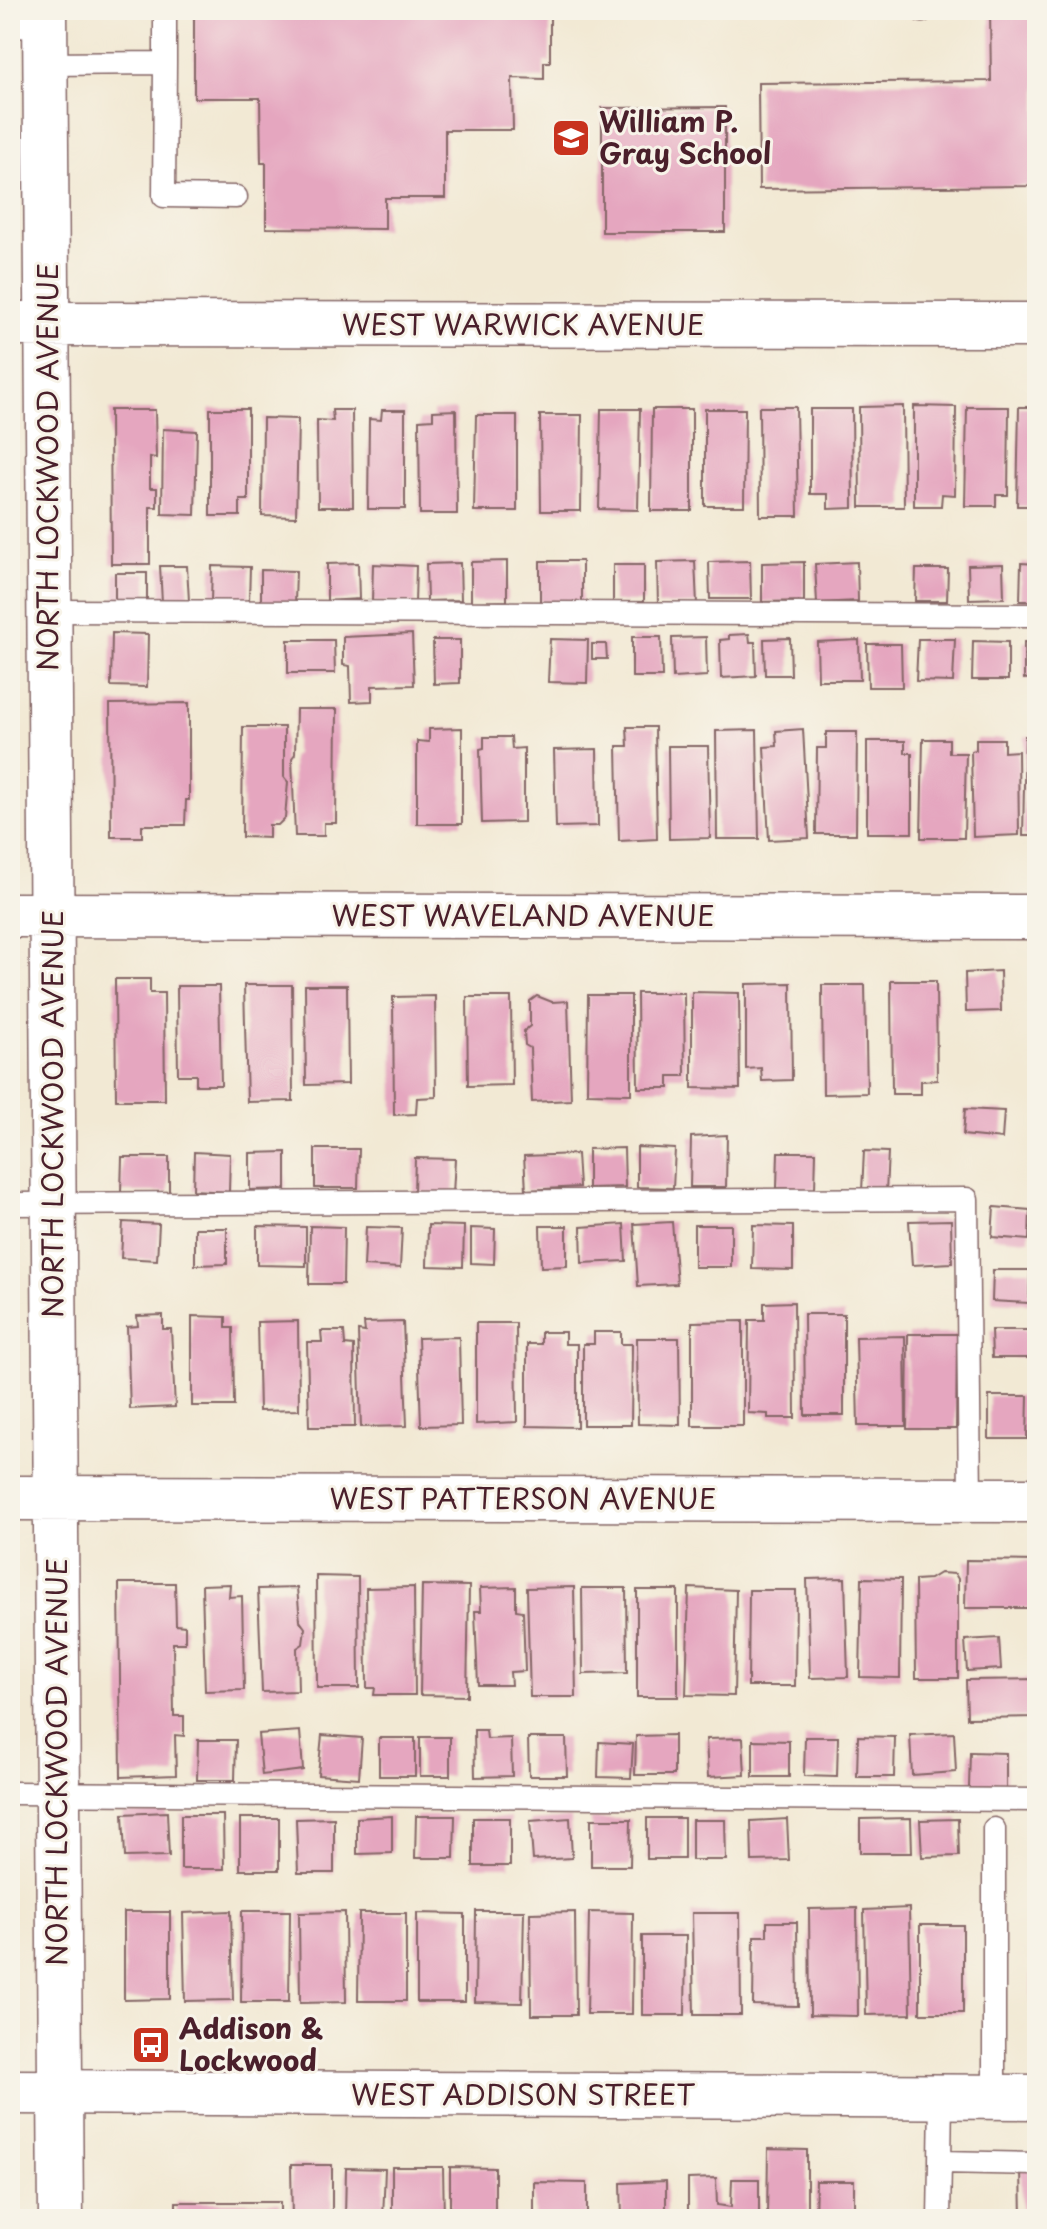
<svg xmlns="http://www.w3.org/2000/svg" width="1047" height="2229" viewBox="0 0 1047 2229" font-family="'Playpen Sans',sans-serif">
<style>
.building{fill:#e5a6bf}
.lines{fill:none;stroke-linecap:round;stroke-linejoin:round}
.service-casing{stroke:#856666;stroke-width:25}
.minor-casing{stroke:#856666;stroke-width:47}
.tertiary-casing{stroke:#856666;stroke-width:47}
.service{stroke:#fff;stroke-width:22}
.minor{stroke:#fff;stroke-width:44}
.tertiary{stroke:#fff;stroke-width:44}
.labels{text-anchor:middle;stroke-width:6;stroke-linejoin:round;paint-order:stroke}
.poi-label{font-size:28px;font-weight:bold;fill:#4a1f2b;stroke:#f7f3e8;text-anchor:start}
.street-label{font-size:28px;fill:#4a1f2b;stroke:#f7f3e8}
</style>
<rect width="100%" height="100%" fill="#f7f3e8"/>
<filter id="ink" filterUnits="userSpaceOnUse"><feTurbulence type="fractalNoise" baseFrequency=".0125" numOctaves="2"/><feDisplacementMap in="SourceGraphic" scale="16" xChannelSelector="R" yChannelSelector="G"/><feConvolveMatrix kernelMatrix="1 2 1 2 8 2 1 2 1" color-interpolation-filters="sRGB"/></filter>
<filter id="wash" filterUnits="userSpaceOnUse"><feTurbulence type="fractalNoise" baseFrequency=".006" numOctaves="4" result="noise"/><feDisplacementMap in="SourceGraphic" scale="32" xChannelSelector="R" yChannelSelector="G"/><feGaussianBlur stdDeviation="1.8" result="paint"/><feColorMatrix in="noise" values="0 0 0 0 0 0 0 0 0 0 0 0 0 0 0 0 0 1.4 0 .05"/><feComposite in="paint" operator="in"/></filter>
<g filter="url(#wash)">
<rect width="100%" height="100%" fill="#f2e9d4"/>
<g id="blocks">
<path class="building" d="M194,10H550V62H544V79L512,78L513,130H445V198H385V229L266,228V163H261L260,98H194Z
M990,10H1037V186L759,189L758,83L991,81Z
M725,107V232H602V108Z
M903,406L904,507H860L859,407Z
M914,406L956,407L955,495L942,494L941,506H914Z
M759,407H796L798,516H760Z
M967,407H1009L1008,495H996V506H965Z
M1019,407H1037V506H1017Z
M210,409H248V500H240V516H210Z
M601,409H640L638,510L599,509Z
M652,409H692V511H651Z
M705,409H745L744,506H705Z
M810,409H852L853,508L828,509V494H810Z
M110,410H155L156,458L150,457V488H157V507H150V564H111Z
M332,410H352L353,507H318L317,420L333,421Z
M382,410H405V509H368L369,419L381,420Z
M456,410L457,514H420L419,420L433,419V411Z
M476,415H517V511H474Z
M540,415H582L581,511H541Z
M263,418L298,419L296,517L262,516Z
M163,429L197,431L195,515L162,514Z
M507,561V601L471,602V562Z
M540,561H582V602H540Z
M695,561L697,604L658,605L657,562Z
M750,561L751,599H710L709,562Z
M804,562V601L762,602V563Z
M857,562L858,601L817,603L815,564Z
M358,563L359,599L327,601V564Z
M460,563L461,600L427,601L426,564Z
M1021,563L1037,564V601H1020Z
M373,564L416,566L415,604L372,602Z
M1003,564L1004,598L969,599L968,565Z
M613,565H644V602H613Z
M160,566H187L189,601L162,602Z
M212,566L250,567L249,602L211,601Z
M916,569H948L947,601H915Z
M261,570L296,571L295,603L261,602Z
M115,573H147V603L115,604Z
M112,633L148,634L147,687L111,686Z
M412,634L414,685L372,686V701L351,702L350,666L343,665V637Z
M749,634L750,642H755L756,676L721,678L720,640L729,639V635Z
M632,637H661L662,677H632Z
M706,637L707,676L673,678L672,638Z
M790,638L791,675H765L764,639Z
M550,639L588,640L587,683L548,682Z
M918,639H955L953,682L916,681Z
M288,640H334L335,673H288Z
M433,640H460V683L434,684Z
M859,640L860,680H818L817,642Z
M973,641L1008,642V680H972Z
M1024,642H1037V678L1024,679Z
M592,644H606L607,659H592Z
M867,644H901L902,687H868Z
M189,703V800H186L185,825H142V837H111L110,704Z
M296,709H337L336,823H324V836H295L292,758L295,754Z
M243,727H284V777L288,782L285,818L278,825H269V838L242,837Z
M627,727H655L657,839L619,841L617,746H628Z
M462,728V824H417V741L429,742V729Z
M803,729L809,838L769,840L764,747L777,746L776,731Z
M757,730L759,839H717L716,731Z
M826,732H857L856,834H816L817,748H826Z
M1025,736L1037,737V836H1023Z
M484,737H511L512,749L524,748V822L482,823L480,749L484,748Z
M923,739H949V753H966L964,838H921Z
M976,739H1004V752L1018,751L1019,835L973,837L971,751L976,750Z
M867,741H905V753H912V833H867Z
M668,746H708L710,838L669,839Z
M597,749L598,826L556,827L554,750Z
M1000,971L1001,1011L966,1012L965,973Z
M115,979H150V993H164L165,1100H116Z
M891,981H936L937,1080L921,1081V1094H892Z
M791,983L792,1080L762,1081L761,1068L746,1069V984Z
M244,985H292L293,1101L247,1102Z
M305,985H347L348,1084L306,1085Z
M822,985H865L867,1093L823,1094Z
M177,986H219L221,1085H196V1075H178Z
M692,992L739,993L740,1089L692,1088Z
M637,993H684L685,1076H669V1088H638Z
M588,995H631V1094L587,1093Z
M435,996L436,1097L417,1098L416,1114L394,1115L393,997Z
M537,996L552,1002L568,1001L571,1100L532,1102L530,1048L525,1045L524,1031L530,1026V1001Z
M467,997H511L512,1085L468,1086Z
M965,1109L1004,1111L1002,1139L963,1135Z
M727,1135L726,1187H690L691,1137Z
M637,1147L675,1149L673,1188L637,1187Z
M624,1148L625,1187L588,1188V1149Z
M315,1149H359L358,1188H315Z
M864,1151L888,1152L886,1192L862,1191Z
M194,1152L230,1154L229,1192L193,1190Z
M286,1152V1189L250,1190V1153Z
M778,1152H816L815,1189L777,1188Z
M577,1154L579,1187L526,1190L524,1156Z
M122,1157H169V1192H121Z
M415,1158L455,1159L453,1194L414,1192Z
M994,1207L1030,1210L1029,1240L992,1237Z
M951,1220L952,1263L912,1265L909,1221Z
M123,1222L159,1224L157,1260L121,1258Z
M672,1222L677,1284L638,1286L634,1224Z
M624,1224L626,1261L582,1263L581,1227Z
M428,1225L464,1226L463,1267L427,1266Z
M694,1225H731V1267H694Z
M753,1225L793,1226V1270L752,1269Z
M257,1226L306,1227V1266L257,1265Z
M310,1226L344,1227L343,1284H309Z
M540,1226H567V1266L541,1267Z
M366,1227L402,1228L400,1268L364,1266Z
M195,1228H227V1264L195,1265Z
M471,1228L495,1229L494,1264L471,1263Z
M993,1270H1030L1029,1303L992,1301Z
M794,1302L795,1418H768V1414L748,1413L749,1320H764V1303Z
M804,1314H844V1415H805Z
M163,1315V1329H171L175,1407L130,1409L127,1327L138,1326L137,1316Z
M192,1316L226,1317V1328H233L234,1406H192Z
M298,1321L299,1410L259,1411L257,1322Z
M743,1321V1426H692V1322Z
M403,1322L407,1426L361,1427L358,1331L365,1332L364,1323Z
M476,1323H516L517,1422L476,1424Z
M991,1330H1033V1358H992Z
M321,1331H344L345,1345L354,1346L355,1427H309L307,1342H322Z
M541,1332H565V1344H577V1427L527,1426V1344H541Z
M594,1332H621V1344H632L631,1425H583V1344H594Z
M908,1334H957L956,1429H907Z
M905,1336L906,1426H858L856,1337Z
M459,1337L461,1425L421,1426L418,1338Z
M637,1338H679L680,1425L638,1424Z
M989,1396H1028L1027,1439H989Z
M966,1560L1037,1561V1608H965Z
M940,1573L955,1574L958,1579V1678H916L915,1580L930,1579Z
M316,1576L358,1577L359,1688H317Z
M845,1578L848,1677L810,1678L807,1579Z
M862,1578L901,1579L900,1678L860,1677Z
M119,1583H175L176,1625L185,1626V1643H173L174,1716H184V1736L175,1735L176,1775L121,1777Z
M230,1584L229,1597L242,1596L244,1690L205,1691L202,1585Z
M422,1585L469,1586L467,1696L420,1695Z
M414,1587L415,1695H374L375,1688H367L366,1588Z
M516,1587V1610L523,1611L525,1671L510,1672L511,1685H478L475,1611H481L480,1588Z
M574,1587L576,1697H530L527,1588Z
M297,1588L300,1621L305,1628L303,1644L297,1648L298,1691L262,1692L258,1589Z
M582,1588H626L627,1673L583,1674Z
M689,1588L736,1590L734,1696L686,1695Z
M637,1590H678V1697H637Z
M749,1590H796L795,1686H748Z
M999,1638L1001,1669L967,1671L965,1640Z
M1037,1679V1717L967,1718L966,1680Z
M474,1730H486L487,1739L511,1738L512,1776L475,1777Z
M300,1731L303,1770L262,1775L258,1734Z
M954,1733L956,1772L912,1775L910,1735Z
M322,1735L362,1738L359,1778L318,1775Z
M674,1735V1775H635L636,1736Z
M858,1736L895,1737L894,1777H857Z
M420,1737H450V1776H420Z
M805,1737H838L837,1777L804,1776Z
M379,1738H415V1776H379Z
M528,1738H566L567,1776H529Z
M743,1738L745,1775L708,1777L706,1739Z
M198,1740H236L235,1780H197Z
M753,1740L789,1741V1777H753Z
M599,1742L633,1744L631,1778L598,1777Z
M970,1752L1006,1753V1789L969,1788Z
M167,1812L169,1856L125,1857L123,1814Z
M181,1815H223L224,1869H181Z
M392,1816V1853L357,1854V1818Z
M416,1816H455L454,1858H415Z
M240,1818H279V1870H240Z
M334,1818V1873H298L296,1819Z
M473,1818H510V1866H473Z
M570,1818L572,1858L533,1860L530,1821Z
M647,1818H684V1859H647Z
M911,1818L912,1853H860V1819Z
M591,1819H631L630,1866H591Z
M787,1819L789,1860L752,1861L751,1821Z
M958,1819L959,1856L922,1857L920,1820Z
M692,1820H725L726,1860H692Z
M1032,1846H1037V2031H1031Z
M857,1908L858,2016L810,2015L809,1909Z
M909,1908L911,2014L866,2015L864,1910Z
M231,1911L233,2000L185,2001L183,1913Z
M242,1911H290L289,2002H241Z
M476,1911H524L522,2003L475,2002Z
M124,1912H170V1999L124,2000Z
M345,1912L346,2002L300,2003L299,1913Z
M575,1912L576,2015H531L530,1913Z
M589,1912L633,1913L632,2014H587Z
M359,1913H406V2001H358Z
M417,1913L465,1914V2002H417Z
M692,1913H740L741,2015H694Z
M767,1922H797L798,2006L753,2005L754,1936H767Z
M920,1925H963V2013H920Z
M642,1936H686L685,2015H642Z
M768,2149L807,2150V2219H767Z
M291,2165H332V2219H292Z
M392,2167H443L444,2219H392Z
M450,2167L495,2168V2219H450Z
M346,2168L385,2169L383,2219H345Z
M1021,2168H1037V2219H1022Z
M716,2178L717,2205L731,2207L732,2179H759V2219H688V2179Z
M666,2181V2219H622L621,2183Z
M816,2181H854V2219H815Z
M534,2182L587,2183V2219H534Z
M176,2202H280V2219H176Z"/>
</g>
</g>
<g filter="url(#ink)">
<use href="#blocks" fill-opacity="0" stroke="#856666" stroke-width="2"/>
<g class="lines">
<g class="service-casing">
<path id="service" d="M922,10V11
M10,26L45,27
M165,63L164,196L236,197
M45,64L165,63V10
M49,611L1037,615
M10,1204L967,1199L970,1500
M10,1793L1037,1800
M941,2097L940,2162L1037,2164
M994,2097V1829
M939,2219L940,2162"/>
</g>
<g class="minor-casing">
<path id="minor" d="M45,10L61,2219
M10,324L1037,325
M10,915L1037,917
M10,1498L1037,1500"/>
</g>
<g class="tertiary-casing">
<path id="tertiary" d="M10,2092L1037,2097"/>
</g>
<use href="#service" class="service"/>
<use href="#minor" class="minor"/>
<use href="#tertiary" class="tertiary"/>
</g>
</g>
<defs>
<g id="school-square" transform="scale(2)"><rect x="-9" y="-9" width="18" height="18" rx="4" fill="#c8321e" stroke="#f7f3e8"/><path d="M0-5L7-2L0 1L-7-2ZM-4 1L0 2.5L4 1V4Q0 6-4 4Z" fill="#fff"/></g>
<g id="bus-square" transform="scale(2)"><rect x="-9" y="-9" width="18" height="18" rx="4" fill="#c8321e" stroke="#f7f3e8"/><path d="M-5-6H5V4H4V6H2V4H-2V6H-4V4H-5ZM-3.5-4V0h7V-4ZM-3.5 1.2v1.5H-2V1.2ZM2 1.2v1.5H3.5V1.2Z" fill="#fff"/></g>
</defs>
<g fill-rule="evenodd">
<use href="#school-square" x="571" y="138"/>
<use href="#bus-square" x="151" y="2045"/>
</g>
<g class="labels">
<g class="poi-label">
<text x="599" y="132">William P.<tspan x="599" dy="32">Gray School</tspan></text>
<text x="179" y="2039">Addison &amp;<tspan x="179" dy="32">Lockwood</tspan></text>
</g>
<g class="street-label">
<text x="523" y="335">WEST WARWICK AVENUE</text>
<text transform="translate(48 467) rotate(-90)" y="10">NORTH LOCKWOOD AVENUE</text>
<text x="523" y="926">WEST WAVELAND AVENUE</text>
<text transform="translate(53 1114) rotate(-90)" y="10">NORTH LOCKWOOD AVENUE</text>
<text x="523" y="1509">WEST PATTERSON AVENUE</text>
<text transform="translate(57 1762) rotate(-90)" y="10">NORTH LOCKWOOD AVENUE</text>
<text x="523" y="2105">WEST ADDISON STREET</text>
</g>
</g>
<rect width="1047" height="2229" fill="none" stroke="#f7f3e8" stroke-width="40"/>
</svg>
